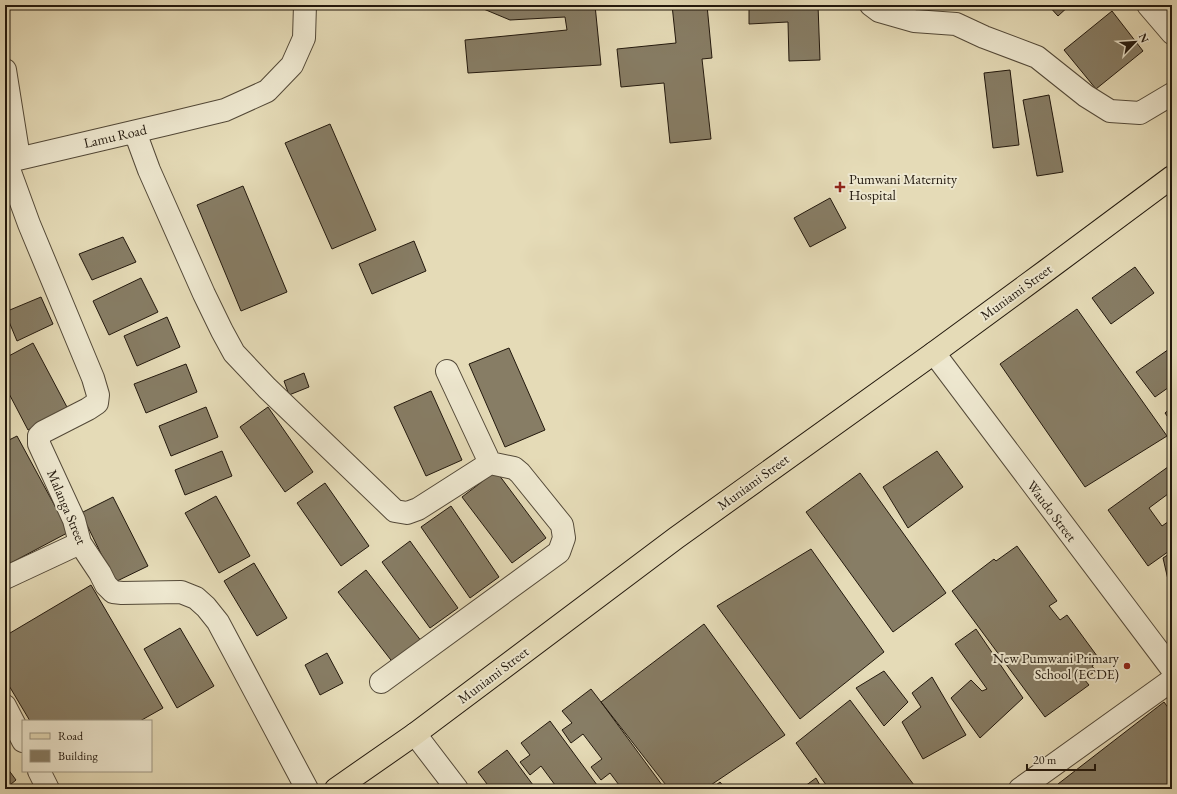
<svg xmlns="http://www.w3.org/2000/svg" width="1177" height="794" viewBox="0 0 1177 794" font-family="'EB Garamond',serif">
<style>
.building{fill:#877d65;stroke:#22180d}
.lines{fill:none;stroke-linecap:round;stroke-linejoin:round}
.minor-casing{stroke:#534938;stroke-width:24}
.major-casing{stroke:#22180d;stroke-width:24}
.minor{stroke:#eee8d0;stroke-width:22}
.major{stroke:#e5dbb7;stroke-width:22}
.poi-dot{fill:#8f2418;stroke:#eee8d0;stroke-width:1.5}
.labels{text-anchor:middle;stroke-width:4;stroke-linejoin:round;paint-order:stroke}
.street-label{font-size:14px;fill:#22180d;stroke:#eee8d0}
.poi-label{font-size:14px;fill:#22180d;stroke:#eee8d0;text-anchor:start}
</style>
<rect width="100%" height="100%" fill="#e5dbb7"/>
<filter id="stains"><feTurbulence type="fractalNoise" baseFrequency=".005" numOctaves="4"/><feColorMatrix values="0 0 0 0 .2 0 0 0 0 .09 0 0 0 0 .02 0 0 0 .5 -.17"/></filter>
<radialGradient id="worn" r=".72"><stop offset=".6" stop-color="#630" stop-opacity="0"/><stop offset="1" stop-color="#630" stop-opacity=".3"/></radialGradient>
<path class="building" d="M474,5H595L601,65L468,73L465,40L567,30L565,17L510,20Z
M672,5H707L712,58L702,59L711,139L670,143L664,83L621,87L617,49L676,43Z
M749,5H818L820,60L789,61L788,22L749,24Z
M1048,5H1070L1058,16Z
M1112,11L1143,51L1096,89L1064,50Z
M1010,70L1019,145L993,148L984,73Z
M1049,95L1063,172L1037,176L1023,100Z
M330,124L376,230L332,249L285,143Z
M243,186L287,292L241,311L197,205Z
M830,198L846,228L810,247L794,218Z
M123,237L136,262L92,280L79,254Z
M414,241L426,271L372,294L359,264Z
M1135,267L1154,293L1111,324L1092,298Z
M141,278L158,312L109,335L93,301Z
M41,297L53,324L17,341L5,312Z
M1077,309L1167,436L1085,487L1000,364Z
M167,317L180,347L137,366L124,336Z
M33,343L68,409L28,430L5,386V358Z
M1172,347V385L1155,397L1136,372Z
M509,348L545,430L505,447L469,364Z
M186,364L197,392L146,413L134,384Z
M304,373L309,387L289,395L284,381Z
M431,391L462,460L426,476L394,407Z
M206,407L218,437L171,456L159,426Z
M268,407L313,472L285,492L240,427Z
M1172,407V423L1165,413Z
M17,436L69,532L5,566V442Z
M222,451L232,476L185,495L175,470Z
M937,451L963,487L908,528L883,487Z
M1172,464V491L1149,508L1162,526L1172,519V549L1148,566L1108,510Z
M496,471L546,538L512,563L462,497Z
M860,473L946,593L893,632L806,512Z
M325,483L369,546L341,566L297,503Z
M216,496L250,556L219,573L185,513Z
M113,497L148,566L115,582L81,513Z
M451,506L499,577L470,598L421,527Z
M410,541L458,608L430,628L382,562Z
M1017,546L1057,601L1049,606L1060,620L1067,615L1100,660L1092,666L1096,671L1084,679L1089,685L1045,717L952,591L994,559L996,561Z
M811,549L884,652L800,719L717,606Z
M1172,552V590L1169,584L1163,558Z
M254,563L287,618L257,636L224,581Z
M366,570L422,642L394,664L338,592Z
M91,585L163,708L140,721H30L5,679V636Z
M704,624L785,735L705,789H669L601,702Z
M180,628L214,686L177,708L144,649Z
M976,629L1023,698L980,738L951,698L971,680L982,691L987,689L955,644Z
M327,653L343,683L320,695L305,665Z
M884,671L908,702L884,726L856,688Z
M932,677L966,735L923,759L902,722L921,707L912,693Z
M591,689L601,702L665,789H622L610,773L601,780L591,767L602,759L583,734L571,743L562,730L572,723L562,711Z
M850,700L917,789H829L796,743Z
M1164,702L1172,713V789H1062L1058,784Z
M550,721L600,789H558L541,766L530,775L520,762L530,755L521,743Z
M507,750L536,789H481L487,784L478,772Z
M5,765L16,780L5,789Z
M816,778L822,789H801Z
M720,782L726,789H711Z"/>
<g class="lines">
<g class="minor-casing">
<path id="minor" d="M871,5L879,11L914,21L956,24L984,37L1037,57L1086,96L1110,111L1140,113L1172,94
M1148,5L1172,33
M5,70L19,158
M135,132L149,170L204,294L222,331L234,353L267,388L395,511L407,513L418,509L490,463L447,371
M6,161L29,224L93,378L98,395L97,403L88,409L43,432L39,436V444L74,520L80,543L100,573L106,585L113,592L122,593L181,592L196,598L206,607L218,622L307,789
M5,162L167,124L225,110L267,91L292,65L304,38L305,5
M934,353L1172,669
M5,578L80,543
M381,682L559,552L564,538L562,525L520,473L514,468L490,463
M5,706L23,741
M415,734L457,789
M39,771L48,789
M1020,789L1172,680"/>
</g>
<g class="major-casing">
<path id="major" d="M336,789L415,734L676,538L934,353L1047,270L1172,177"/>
</g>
<use href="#minor" class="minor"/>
<use href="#major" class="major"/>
</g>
<g class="poi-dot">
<path d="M838 181h4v4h4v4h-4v4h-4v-4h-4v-4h4z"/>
<circle cx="1127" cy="666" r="4"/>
</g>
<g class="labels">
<g class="street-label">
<text transform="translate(115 136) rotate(-13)" y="5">Lamu Road</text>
<text transform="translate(1016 292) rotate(-36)" y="5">Muniami Street</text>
<text transform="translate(753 482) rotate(-36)" y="5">Muniami Street</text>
<text transform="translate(67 507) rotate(67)" y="5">Malanga Street</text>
<text transform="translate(1052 511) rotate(53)" y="5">Waudo Street</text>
<text transform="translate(493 675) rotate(-37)" y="5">Muniami Street</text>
</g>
<g class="poi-label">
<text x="849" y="184">Pumwani Maternity<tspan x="849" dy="16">Hospital</tspan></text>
<text x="1119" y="663" text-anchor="end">New Pumwani Primary<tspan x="1119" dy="16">School (ECDE)</tspan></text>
</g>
</g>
<rect width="1177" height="794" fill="none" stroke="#e5dbb7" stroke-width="20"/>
<rect x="6" y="6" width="1165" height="782" fill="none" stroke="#22180d" stroke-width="2"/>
<rect x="10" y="10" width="1157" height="774" fill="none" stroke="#22180d"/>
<rect x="22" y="720" width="130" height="52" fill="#eee8d0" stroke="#9c9582"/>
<rect x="30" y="733" width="20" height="6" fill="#e5dbb7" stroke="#9c9582"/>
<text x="58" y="740" font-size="12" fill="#22180d">Road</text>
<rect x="30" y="750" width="20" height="12" fill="#877d65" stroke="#9c9582"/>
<text x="58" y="760" font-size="12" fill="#22180d">Building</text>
<g transform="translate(1135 42) rotate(65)" stroke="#eee8d0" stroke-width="3" paint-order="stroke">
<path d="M0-3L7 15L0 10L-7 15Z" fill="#22180d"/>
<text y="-6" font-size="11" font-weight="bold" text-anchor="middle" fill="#22180d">N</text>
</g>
<path d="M1027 764v6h68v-6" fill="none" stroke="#22180d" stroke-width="2"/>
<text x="1033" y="764" font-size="12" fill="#22180d" stroke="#eee8d0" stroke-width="3" paint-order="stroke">20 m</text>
<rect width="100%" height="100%" filter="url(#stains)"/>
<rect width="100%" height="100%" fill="url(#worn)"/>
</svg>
